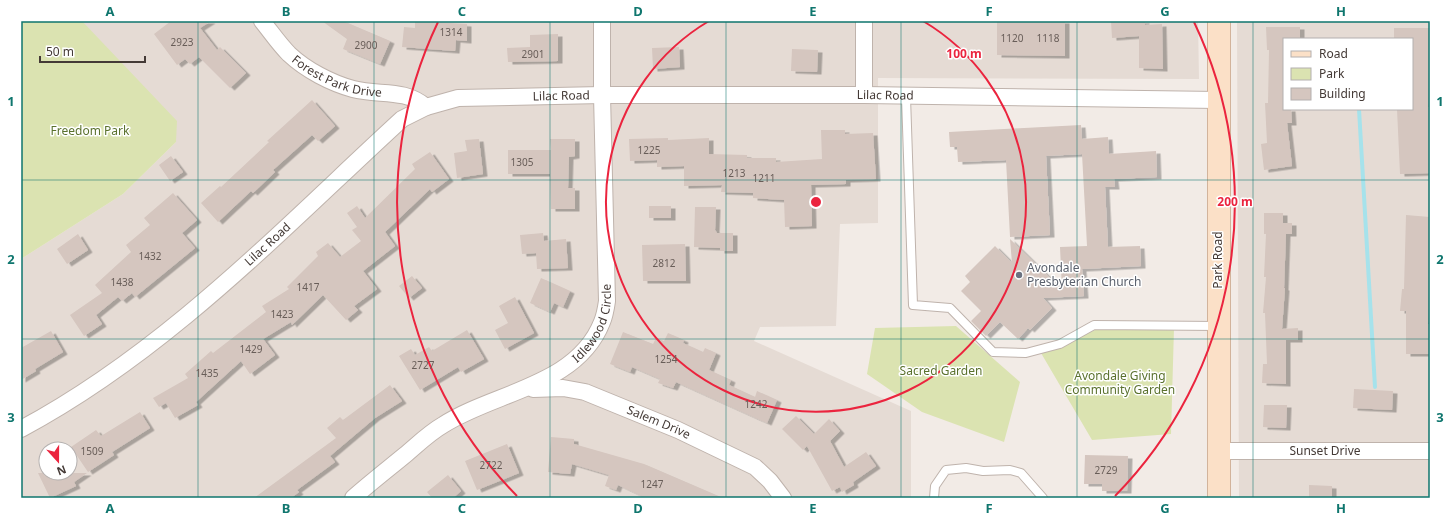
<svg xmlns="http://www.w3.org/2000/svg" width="1451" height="519" viewBox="0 0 1451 519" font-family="'Noto Sans',sans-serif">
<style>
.residential{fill:#e5dbd4;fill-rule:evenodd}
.green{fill:#dbe3b1}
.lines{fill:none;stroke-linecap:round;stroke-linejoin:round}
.stream{stroke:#a6e2eb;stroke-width:4}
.building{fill:#d5c6bf;filter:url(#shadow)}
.lane-casing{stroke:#bfb3ac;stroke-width:10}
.street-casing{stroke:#bfb3ac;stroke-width:18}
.secondary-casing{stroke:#d2b39b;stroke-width:24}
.lane{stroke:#fff;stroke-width:8}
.street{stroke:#fff;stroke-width:16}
.secondary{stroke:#fbe0c7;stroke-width:22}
.grid{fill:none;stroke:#0f766e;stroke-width:1;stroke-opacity:0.55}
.ring{fill:none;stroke:#eb243e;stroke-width:2}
.worship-dot{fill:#6b7280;stroke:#fff;stroke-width:1.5}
.labels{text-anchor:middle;stroke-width:3;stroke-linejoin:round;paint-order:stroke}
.number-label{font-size:10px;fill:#685d58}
.street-label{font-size:12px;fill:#443a36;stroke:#fff}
.park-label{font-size:12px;fill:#5a712d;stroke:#fff}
.worship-label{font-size:12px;fill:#5b616d;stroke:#fff;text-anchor:start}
.centre{fill:#eb243e;stroke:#fff;stroke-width:2}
.ring-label{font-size:12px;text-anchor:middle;font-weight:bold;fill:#eb243e;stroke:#fff;stroke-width:3;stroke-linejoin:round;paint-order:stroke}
.neatline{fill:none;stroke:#0f766e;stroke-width:1.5}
.grid-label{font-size:13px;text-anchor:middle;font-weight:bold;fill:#0f766e}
</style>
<defs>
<filter id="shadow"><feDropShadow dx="4.5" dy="2.5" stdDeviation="0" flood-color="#0004"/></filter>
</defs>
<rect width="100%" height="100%" fill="#f2ebe6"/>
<path class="residential" d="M82,21H1198L1199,79L878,78V223L840,224L836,326L760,327L754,341L911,411V498H21V259L123,194L176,142ZM46,449H70V473H46Z
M1237,21H1430V498H1239ZM1284,39H1412V109H1284Z"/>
<path class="green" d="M21,21H82L177,121L176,142L123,194L21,259Z
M956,326L1020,382L1004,442L922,412L867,374L875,328Z
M1174,328L1171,434L1092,440L1041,353L1095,330Z"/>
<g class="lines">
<path class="stream" d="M1359,109L1375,387"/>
</g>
<path class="building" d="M171,21H211L200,28L217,50L220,47L246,73L230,88L199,57L190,64L185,59L177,65L154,34Z
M322,21H343L390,41L380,64L343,49L347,39Z
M415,21L467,24V41L456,40L455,51L402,47L404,27L415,28Z
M997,21H1065V56L997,55Z
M1111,21H1145V25L1162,24L1163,69L1139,68V36L1112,38Z
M1266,27H1300V39H1284V109H1291L1292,123H1287L1292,166L1264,170L1261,144L1267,143L1265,103H1268L1269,50H1267Z
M1394,28H1430L1428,107H1430V173L1400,174L1397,109H1412V39H1394Z
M558,34V61L508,62L507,48L530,47V35Z
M679,47L680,67L653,69L652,48Z
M792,49L818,50L817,72L791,71Z
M312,100L335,126L318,141L312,135L273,170L275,172L253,193L251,191L218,222L201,203L220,186L221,187L269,142L267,141Z
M1081,125L1082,139L1108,137L1109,154L1156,151L1157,177L1114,179L1115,187H1105L1108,247L1140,246L1141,266L1082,269L1084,296L1043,298L1052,308L1030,330L1028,328L1018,339L1000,322L986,336L971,321L981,311L961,291L970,282L965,276L995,246L1012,263L1010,239L1062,290L1060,247L1087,246L1082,154L1046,156L1050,235L1010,237L1006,160L958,162L957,147H950L949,132Z
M821,130H845V134L873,133L876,179L846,180V184L811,185L812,226L785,227L784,200L753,198V193L721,192L722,185L684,186V166L657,167V160L630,161L629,139L668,138V140L709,138V154L747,155V158H776V162L822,159Z
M479,139L483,174L457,178L454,153L467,151L465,140Z
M550,139H575V156L569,157L568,188H575V209H551L550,174H508V150H551Z
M430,152L449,179L432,192L430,189L385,232L395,246L363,271L377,289L354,306L358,310L346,320L323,295L292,325L291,322L263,339L275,355L250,374L241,361L196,402L198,405L175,418L166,403L159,407L153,398L188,378L185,374L211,351L213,353L266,312L262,306L289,289L287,287L318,256L316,252L328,243L340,257L361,241L352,230L357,227L347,213L357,206L365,218L415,169L412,164Z
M171,156L183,172L170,181L159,165Z
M173,193L197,220L182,233L195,248L135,297L132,293L122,301L118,297L96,315L102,324L84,336L70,315L102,293L95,285L131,252L126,245L150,225L144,218Z
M649,206H671V218H649Z
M695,207H716L715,230L717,233H733V251H720V248L694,247Z
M1264,213H1283V223H1292V234H1286L1284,288H1285L1282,329L1298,328V340H1286V384L1262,383L1263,364H1267L1265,313H1263L1266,277H1264L1266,234H1264Z
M1406,215L1430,217L1428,324H1430V354H1406V311H1400L1402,289H1404Z
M543,233L544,241L566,239L568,268L537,269L536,253L522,254L520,235Z
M78,234L88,250L67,264L57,249Z
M685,244L686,281H643L642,245Z
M412,276L422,288L409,298L399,286Z
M541,278L570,291L563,307L554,303L550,312L530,303Z
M515,297L534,333L505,349L495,330L508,323L499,306Z
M467,330L484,359L461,372L458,367L420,390L399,356L411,349L415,355L429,347L432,351Z
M51,331L63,352L35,369L36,371L21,380V348Z
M623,332L653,344L656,338L664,341L668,333L684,340L683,343L703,352L705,348L716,353L709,370L731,380L729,385L755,397L757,391L777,400L767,423L676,382L673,388L658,383L660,379L632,367L630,372L610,364Z
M390,385L402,401L375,418L330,456L335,462L297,490L299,492L291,498H254L336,438L327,428L340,417L343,420Z
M1354,389L1393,391L1392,410L1353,408Z
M1264,405H1287L1286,428L1263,427Z
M140,412L150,428L112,452L114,455L88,472L71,447L96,430L101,436Z
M796,416L814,434L829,419L840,431L830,441L844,467L866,452L876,466L853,482L854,485L842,492L840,487L832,491L807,446L803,450L782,429Z
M551,437L574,439V444L644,464L723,498H646L618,485L616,490L605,486L609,475L572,464L570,474L548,472Z
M507,444L519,473L477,490L465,461Z
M1085,455L1128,456L1127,491H1102V484H1084Z
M38,473H87L74,482L76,486L50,498Z
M448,475L461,491L453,498H432L427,492Z
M1309,485L1332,486V498H1309Z"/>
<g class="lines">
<g class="lane-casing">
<path id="lane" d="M906,97L913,305L950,308L993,352L1026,353L1060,344L1094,325L1219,326
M934,498L935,486L946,470L966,468L983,471L1010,470L1021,473L1043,498"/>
</g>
<g class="street-casing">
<g id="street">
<path id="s1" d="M262,21C271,32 279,44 289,54C306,70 331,83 353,89C380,96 404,88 426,107"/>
<path d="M864,95V21"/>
<path id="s2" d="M533,389L563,388L585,392L678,430L755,467L770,481L783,498"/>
<path id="s3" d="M21,429C167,351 282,229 402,119L426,107L458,98L602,95H864L1218,100"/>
<path id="s4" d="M1219,451H1430"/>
<path id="s5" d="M353,498C370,483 388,469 405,455C417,445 429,433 443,425C494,392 577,386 602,322C605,315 606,308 607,301L602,95V21"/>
</g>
</g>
<g class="secondary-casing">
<path id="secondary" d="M1219,498V21"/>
</g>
<use href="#lane" class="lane"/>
<use href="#street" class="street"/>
<use href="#secondary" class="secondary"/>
</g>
<path class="grid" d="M198,21V498M374,21V498M550,21V498M726,21V498M901,21V498M1077,21V498M1253,21V498M21,180H1430M21,339H1430"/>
<g class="ring">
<path d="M923 21A210 210 0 1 1 709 21"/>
<path d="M517 496A419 419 0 0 1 438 22M1194 22A419 419 0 0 1 1115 496"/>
</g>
<circle class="worship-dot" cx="1019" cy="275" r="4"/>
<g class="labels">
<g class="number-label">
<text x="451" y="36">1314</text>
<text x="1012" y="42">1120</text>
<text x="1048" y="42">1118</text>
<text x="182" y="46">2923</text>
<text x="366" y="49">2900</text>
<text x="533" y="58">2901</text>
<text x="649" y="154">1225</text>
<text x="522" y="166">1305</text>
<text x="734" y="177">1213</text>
<text x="764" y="182">1211</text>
<text x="150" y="260">1432</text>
<text x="664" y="267">2812</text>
<text x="122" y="286">1438</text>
<text x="308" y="291">1417</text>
<text x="282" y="318">1423</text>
<text x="251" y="353">1429</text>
<text x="666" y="363">1254</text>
<text x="423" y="369">2727</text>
<text x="207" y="377">1435</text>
<text x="756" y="408">1242</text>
<text x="92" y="455">1509</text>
<text x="491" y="469">2722</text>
<text x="1106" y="474">2729</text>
<text x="652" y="488">1247</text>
</g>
<g class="street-label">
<text dy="4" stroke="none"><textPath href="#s1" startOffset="97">Forest Park Drive</textPath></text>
<text dy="4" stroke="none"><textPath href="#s3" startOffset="656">Lilac Road</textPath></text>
<text dy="4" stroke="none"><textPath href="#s3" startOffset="980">Lilac Road</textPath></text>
<text dy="4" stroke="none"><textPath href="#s3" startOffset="309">Lilac Road</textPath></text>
<text transform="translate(1218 260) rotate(-90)" y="4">Park Road</text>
<text dy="4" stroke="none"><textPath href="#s5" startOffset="306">Idlewood Circle</textPath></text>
<text dy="4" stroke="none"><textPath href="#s2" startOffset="132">Salem Drive</textPath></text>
<text dy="4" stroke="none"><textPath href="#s4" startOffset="106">Sunset Drive</textPath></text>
</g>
<g class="park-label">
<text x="90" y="135">Freedom Park</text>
<text x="941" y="375">Sacred Garden</text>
<text x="1120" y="380">Avondale Giving<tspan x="1120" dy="14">Community Garden</tspan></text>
</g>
<g class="worship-label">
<text x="1027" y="272">Avondale<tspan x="1027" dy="14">Presbyterian Church</tspan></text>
</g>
</g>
<circle cx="816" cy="202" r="6" class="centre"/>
<g class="ring-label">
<text x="964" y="58">100 m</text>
<text x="1235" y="206">200 m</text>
</g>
<rect width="1451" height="519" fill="none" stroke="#ffffff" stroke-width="44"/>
<rect x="1283" y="38" width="130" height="72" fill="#ffffff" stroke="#b4b0af"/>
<rect x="1291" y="51" width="20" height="6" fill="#fbe0c7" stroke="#b4b0af"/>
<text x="1319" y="58" font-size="12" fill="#443a36">Road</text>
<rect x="1291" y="68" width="20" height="12" fill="#dbe3b1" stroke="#b4b0af"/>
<text x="1319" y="78" font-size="12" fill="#443a36">Park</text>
<rect x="1291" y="88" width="20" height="12" fill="#d5c6bf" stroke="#b4b0af"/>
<text x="1319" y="98" font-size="12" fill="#443a36">Building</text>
<g transform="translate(58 461) rotate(159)"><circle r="19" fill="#ffffff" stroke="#b4b0af"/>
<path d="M0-3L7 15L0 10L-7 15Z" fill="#eb243e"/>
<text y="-6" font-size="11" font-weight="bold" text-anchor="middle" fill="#443a36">N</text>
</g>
<path d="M40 56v6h105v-6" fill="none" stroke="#443a36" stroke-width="2"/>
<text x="46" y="56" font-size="12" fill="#443a36" stroke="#ffffff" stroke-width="3" paint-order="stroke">50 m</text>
<rect x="22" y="22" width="1407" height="475" class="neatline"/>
<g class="grid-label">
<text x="110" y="16">A</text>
<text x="286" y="16">B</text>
<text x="462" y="16">C</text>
<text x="638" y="16">D</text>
<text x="813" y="16">E</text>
<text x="989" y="16">F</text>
<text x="1165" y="16">G</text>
<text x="1341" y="16">H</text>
<text x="11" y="106">1</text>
<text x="1440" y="106">1</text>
<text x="11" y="264">2</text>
<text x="1440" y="264">2</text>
<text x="11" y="422">3</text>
<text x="1440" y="422">3</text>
<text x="110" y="513">A</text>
<text x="286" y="513">B</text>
<text x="462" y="513">C</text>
<text x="638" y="513">D</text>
<text x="813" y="513">E</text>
<text x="989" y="513">F</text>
<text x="1165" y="513">G</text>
<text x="1341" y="513">H</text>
</g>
</svg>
